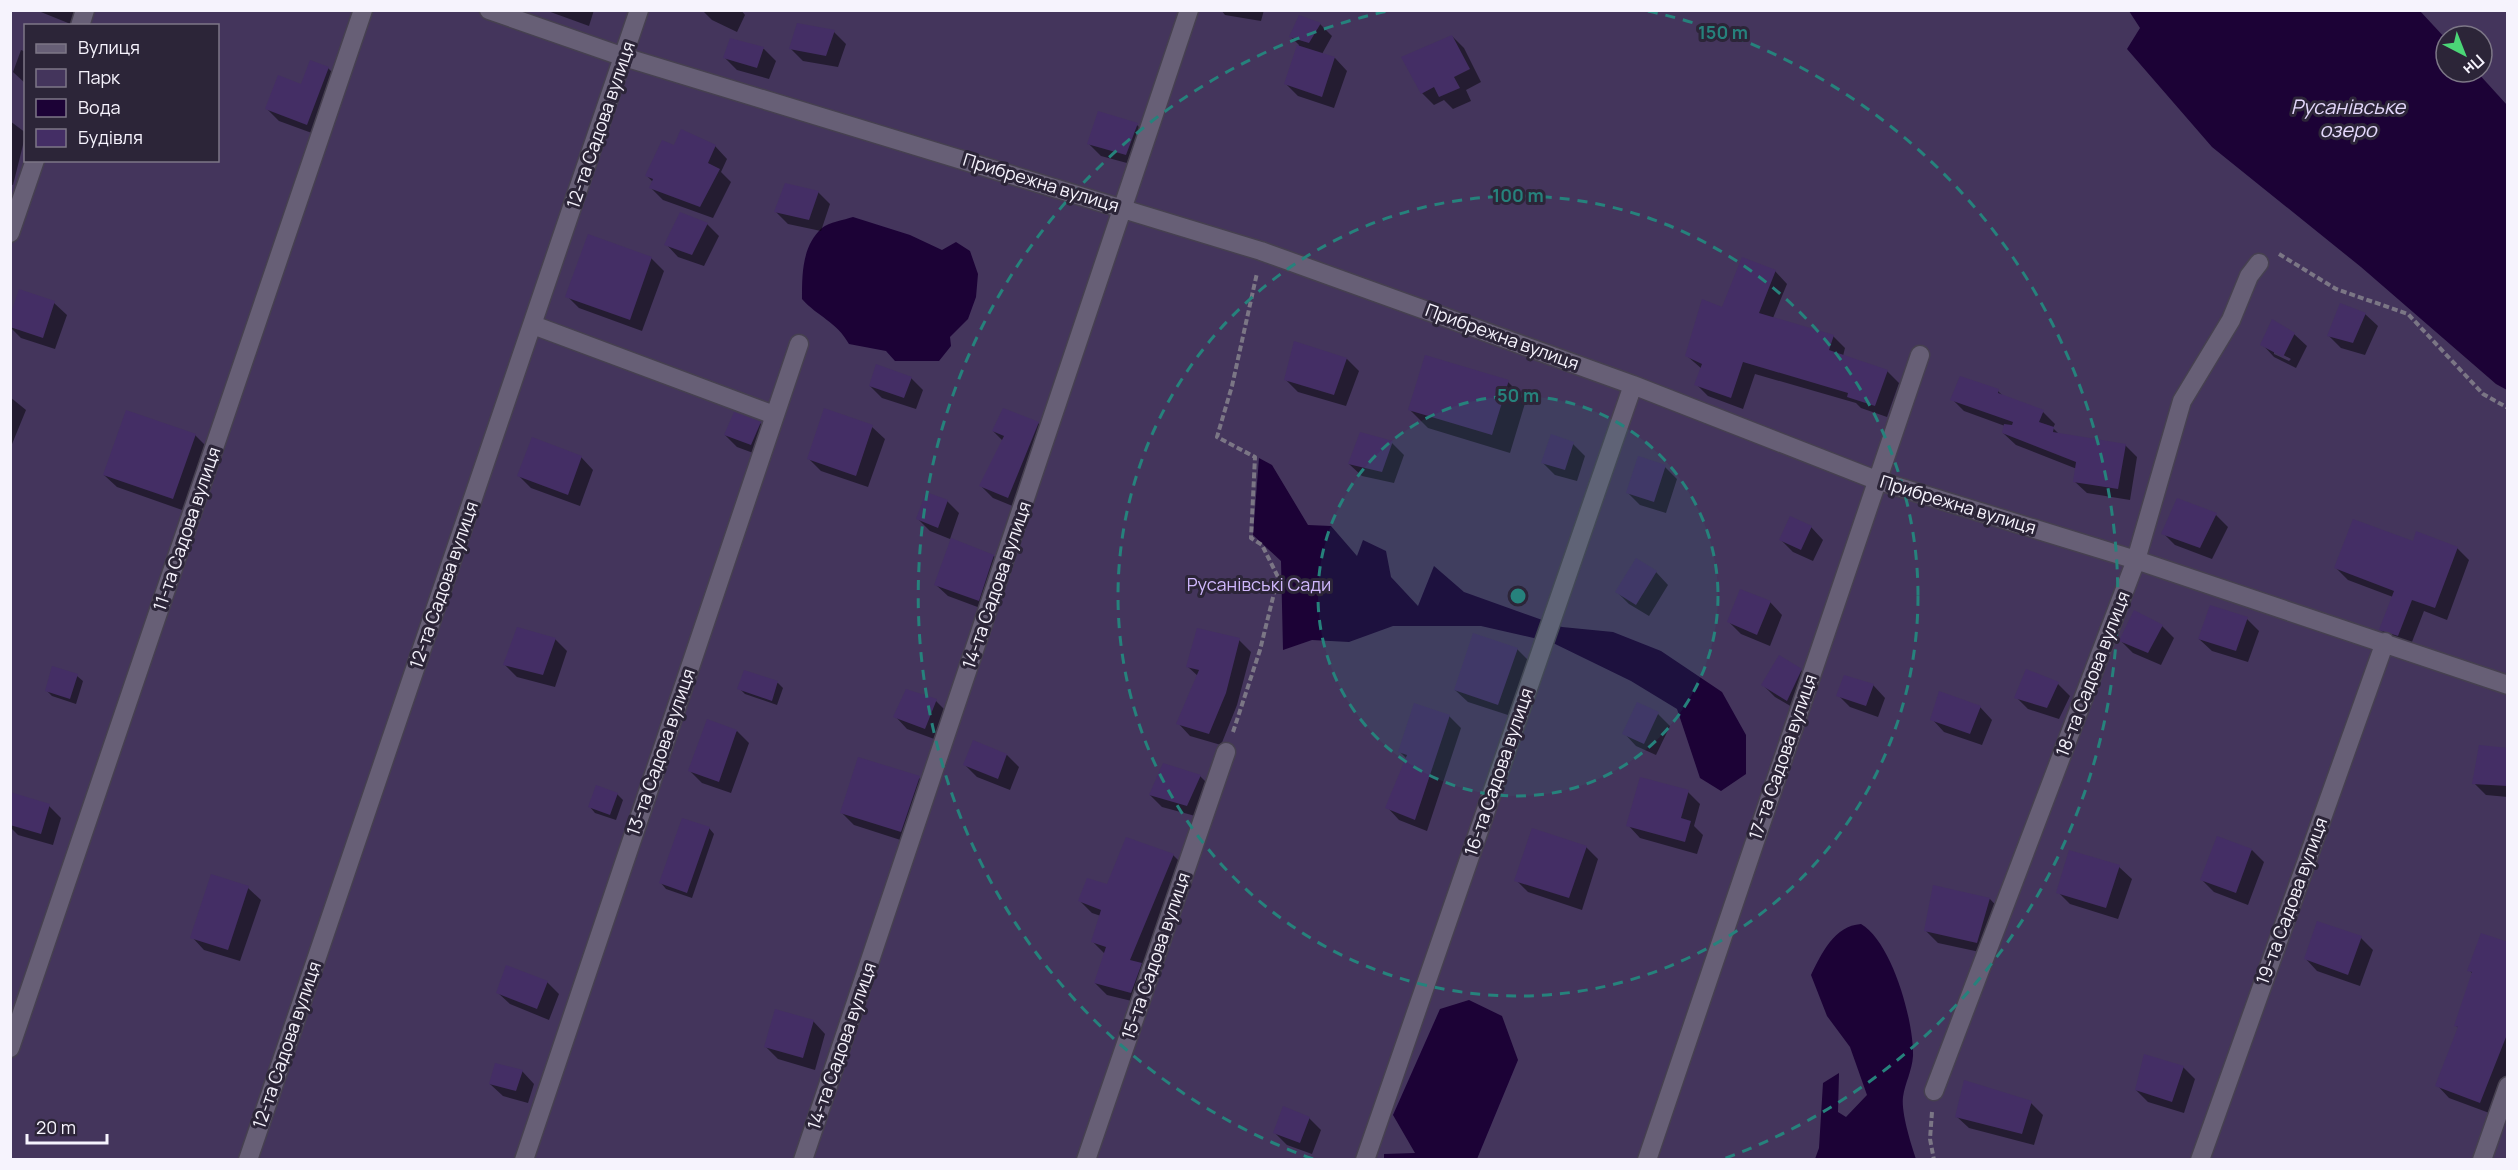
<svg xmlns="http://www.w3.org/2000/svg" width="2518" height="1170" viewBox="0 0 2518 1170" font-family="Manrope,sans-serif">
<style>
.green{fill:#44355c;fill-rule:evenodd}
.water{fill:#1c0236}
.shadow{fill:#0007;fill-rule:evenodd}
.building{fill:#442e65}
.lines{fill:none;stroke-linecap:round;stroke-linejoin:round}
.minor-casing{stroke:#464050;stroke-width:21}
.path{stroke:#7b7685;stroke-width:4;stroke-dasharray:6 3;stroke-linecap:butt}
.minor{stroke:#675f76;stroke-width:18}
.ring{fill:none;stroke:#26827c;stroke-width:3;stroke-dasharray:10 8}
.labels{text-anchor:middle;stroke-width:6;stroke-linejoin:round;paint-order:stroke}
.street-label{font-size:18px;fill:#f6f3fd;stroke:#2c2538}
.park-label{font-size:18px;fill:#d0b8fd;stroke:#2c2538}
.water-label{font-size:20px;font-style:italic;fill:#e4d8fc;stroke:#2c2538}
.centre{fill:#26827c;stroke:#2c2538;stroke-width:3}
.ring-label{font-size:18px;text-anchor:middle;font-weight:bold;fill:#26827c;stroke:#2c2538;stroke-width:6;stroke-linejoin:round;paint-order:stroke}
</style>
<rect width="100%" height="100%" fill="#2c2538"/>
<path class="green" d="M11,11H2507V1159H11ZM26,26H218V160H26ZM2446,36H2482V72H2446Z"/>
<path class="water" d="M2129,11H2420L2446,39V72H2477L2507,105V390L2496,384L2361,267L2212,147L2127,49L2140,28Z
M853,217L910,235L942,250L956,242L970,251L978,274L976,297L968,319L950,337L951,346L939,361H895L886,351L849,344C836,321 818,317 802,299C802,274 802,246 822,228C829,222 844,220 853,217Z
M1259,458L1272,465L1308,525L1331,526L1357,556L1363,540L1386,551L1391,577L1418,606L1434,566L1464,592L1562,627L1613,632L1661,651L1722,692L1746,735V774L1721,791L1700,778L1677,709L1631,681L1551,642L1481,626H1393L1349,642L1312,640L1283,650L1281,561L1253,535Z
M1861,924C1892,942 1914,1021 1913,1056C1912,1071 1905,1083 1903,1097C1901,1113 1911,1144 1916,1159H1815L1819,1148L1823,1083L1839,1073L1838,1112L1846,1117L1867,1095L1850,1047L1827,1016L1811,975C1822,953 1834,926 1861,924Z
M1469,1000L1502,1016L1518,1060L1477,1159H1384V1154L1415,1153L1393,1115L1440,1009Z"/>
<path class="shadow" d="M36,10H78L73,25Z
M545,10H594L589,26Z
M702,10H741L745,15L737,32L712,20Z
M1221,10H1264L1261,21L1225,15Z
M1320,24L1332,36L1322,54L1335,58L1347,71L1334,108L1298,96L1286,84L1299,45L1291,37Z
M834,32L846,44L838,67L803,61L791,49Z
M1452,36L1464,48L1481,82L1466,90L1471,101L1453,109L1444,100L1434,105L1422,93Z
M731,40L764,49L776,61L769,79L737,70L725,58Z
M21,50L26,52V84L13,72Z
M328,68L341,81L320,136L279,121L267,109Z
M10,121L26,133L13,185L10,184Z
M1137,125L1149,137L1138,166L1101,156L1089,144Z
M715,146L727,159L721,172L731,182L713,218L663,200L651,188L653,182L647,176L675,147Z
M818,192L830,204L821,231L788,224L776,212Z
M707,224L719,236L704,266L678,257L666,244Z
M651,258L664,271L642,331L579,308L567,296Z
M1775,271L1787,284L1773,318L1833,336L1845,348L1843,356L1887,371L1899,383L1887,417L1861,408L1856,403L1755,374L1743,409L1708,396L1696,384L1702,369L1687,356L1723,309Z
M54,303L67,315L55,349L21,338L10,327Z
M2365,314L2378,326L2365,355L2341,348L2329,336Z
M2294,334L2307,346L2296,368L2274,357L2262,344ZM2274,350L2291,359L2289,361L2274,354Z
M1295,343L1347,359L1359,371L1346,406L1298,392L1285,379Z
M911,378L923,390L916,409L882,398L870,386Z
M1508,382L1526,400L1510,453L1428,428L1410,410Z
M1998,391L2004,397L2043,412L2055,424L2053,428L2059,434L2125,445L2137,457L2130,500L2087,493L2074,481L2077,469L2016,445L2003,433L2005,426L1964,411L1952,399Z
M10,397L26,410L10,449Z
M760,423L772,436L764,457L737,447L725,435Z
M1038,423L1050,435L1020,509L993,498L981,486L1003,441L993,431Z
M872,427L885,439L868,487L821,471L809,459Z
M195,435L207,447L185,511L117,487L104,475Z
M1392,443L1404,455L1394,483L1362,476L1349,464Z
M1573,444L1585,456L1577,481L1555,475L1543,463Z
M581,457L593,470L580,506L531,488L519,476Z
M1665,467L1677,479L1666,513L1640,505L1628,493Z
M947,501L959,513L950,539L930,531L918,519Z
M2216,515L2228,527L2212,559L2175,545L2163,533Z
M1811,527L1823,540L1813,561L1793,552L1781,540Z
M2414,543L2457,548L2469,560L2447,620L2424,611L2410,647L2393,642L2381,630L2393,597L2348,580L2336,568Z
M994,556L1006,568L991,612L948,596L935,584Z
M1636,560L1656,572L1668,585L1649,616L1629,604L1617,592Z
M1770,602L1782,615L1770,646L1741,634L1729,622Z
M2247,619L2259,631L2248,662L2212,651L2199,639Z
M2162,626L2174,638L2161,665L2133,653L2121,641Z
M555,639L567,651L555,687L517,677L505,665Z
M1239,640L1251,652L1237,705L1221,745L1190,736L1178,723L1198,676L1188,667Z
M1517,649L1529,661L1511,716L1468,702L1455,690Z
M1801,670L1813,682L1799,711L1775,697L1763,685Z
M745,672L778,683L783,688L777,705L745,694L739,688Z
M77,676L83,681L76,704L52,696L46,690Z
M2058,684L2070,696L2059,719L2028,709L2016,697Z
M1873,685L1885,698L1878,717L1850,707L1838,695Z
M936,701L948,713L937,740L907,729L895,716Z
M1980,707L1992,720L1982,745L1944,732L1932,719Z
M1658,714L1670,726L1656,755L1636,746L1624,733Z
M1449,716L1461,728L1427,831L1399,820L1387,807L1407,759L1400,752Z
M737,731L749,743L731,793L702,783L690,771Z
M2508,750V797L2486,795L2474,783Z
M1007,755L1019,767L1010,790L977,777L965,765Z
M1200,776L1212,788L1199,817L1162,807L1150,795Z
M919,778L931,790L913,844L854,825L842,813Z
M1688,792L1700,804L1694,826L1703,835L1697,854L1640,838L1628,825Z
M617,794L623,800L616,820L595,813L590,807Z
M49,806L61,818L53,845L18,835L10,827V807Z
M709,828L714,834L692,898L666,889L661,883Z
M1586,847L1598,859L1582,910L1528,892L1516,880Z
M2252,850L2264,862L2248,905L2214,892L2202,880Z
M2070,852L2119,867L2132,879L2118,919L2070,904L2058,892Z
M1173,855L1185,867L1144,1004L1107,995L1095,983L1105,954L1093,942L1101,916L1092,913L1080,901Z
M1934,887L1990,899L2002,912L1989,954L1938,943L1926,931Z
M248,888L261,900L240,961L204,950L192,937Z
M2361,938L2373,950L2360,986L2317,971L2305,958Z
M2508,944V1101L2492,1114L2449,1098L2437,1085L2459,1028L2456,1026L2473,974L2469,970Z
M547,982L559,994L549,1020L510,1004L497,992Z
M813,1021L825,1034L815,1070L778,1059L766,1047Z
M2183,1067L2195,1079L2184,1113L2148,1102L2136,1090Z
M522,1071L534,1084L528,1103L503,1096L490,1084Z
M2031,1103L2043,1115L2034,1145L1969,1128L1956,1116Z
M1309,1118L1321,1130L1312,1154L1287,1145L1275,1133Z"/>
<path class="building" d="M1299,15L1321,23L1309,43L1289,37Z
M797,23L835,30L826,56L789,49Z
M1452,35L1470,69L1454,77L1460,88L1439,97L1434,87L1421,94L1401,57Z
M730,38L764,47L757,68L723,58Z
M1297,45L1335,57L1322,97L1284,84Z
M310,60L329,67L307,125L265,109L278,75L301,84Z
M1098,111L1138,123L1126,155L1087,144Z
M681,129L716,145L708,163L720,169L700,207L649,188L653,179L645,176L662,140L674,145Z
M785,183L819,191L809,220L774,212Z
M680,212L708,223L692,255L664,245Z
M588,234L652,257L630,320L565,297Z
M1742,257L1776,270L1759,313L1834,335L1829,350L1888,370L1875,406L1847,397L1848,393L1743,362L1731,398L1694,385L1702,364L1685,356L1702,299L1722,307Z
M19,289L55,301L43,338L10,327V316Z
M2340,303L2366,313L2353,343L2327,336Z
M2272,319L2295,333L2283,357L2260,345Z
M1294,341L1347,358L1334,395L1284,380Z
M1425,355L1509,380L1492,435L1408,410Z
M876,364L912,377L904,398L869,386Z
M1960,376L1999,389L1998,393L2044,410L2039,422L2054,427L2053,432L2126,444L2118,489L2073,482L2076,462L2002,433L2004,424L2012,425L2013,422L1950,400Z
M824,408L873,425L856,476L807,459Z
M1003,408L1039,422L1008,498L979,486L1004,436L992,431Z
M126,410L196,434L173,499L103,475Z
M734,412L761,422L751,445L724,435Z
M1360,432L1393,441L1382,472L1348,464Z
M1551,434L1574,442L1565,470L1541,463Z
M532,437L582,456L568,495L517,476Z
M1638,456L1666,465L1654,502L1626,493Z
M926,492L948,500L938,528L916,519Z
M2177,498L2217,513L2200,548L2161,534Z
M1790,516L1812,526L1801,550L1779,540Z
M2353,519L2413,541L2416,531L2458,547L2435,608L2412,600L2398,636L2379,630L2394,591L2334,568Z
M951,538L994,555L979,601L934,585Z
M1636,558L1657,571L1636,605L1615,592Z
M1740,589L1771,601L1757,635L1727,622Z
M2210,605L2248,617L2236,651L2198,639Z
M2134,610L2163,625L2148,653L2119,641Z
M517,627L556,638L543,675L503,665Z
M1197,628L1240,638L1226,693L1209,734L1176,724L1199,670L1186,667Z
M1473,633L1518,648L1498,705L1454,690Z
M1779,655L1802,669L1787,701L1761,685Z
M52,666L78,674L70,699L45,691Z
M2026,669L2059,682L2047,708L2014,698Z
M744,670L778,681L772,701L737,689Z
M1844,675L1874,684L1866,706L1836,696Z
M906,689L937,699L925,729L893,717Z
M1939,691L1981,706L1970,734L1930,720Z
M1637,702L1659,712L1644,744L1622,734Z
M1414,703L1450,715L1415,820L1385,808L1407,755L1398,752Z
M707,719L737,730L719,782L688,771Z
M973,740L1007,754L998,779L963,765Z
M2479,745L2508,748V786L2472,784Z
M858,757L920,776L901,832L840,813Z
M1163,763L1201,775L1187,806L1149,795Z
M1640,777L1689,790L1681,818L1691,821L1685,842L1626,826Z
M596,785L618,793L610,815L588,807Z
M10,792L50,804L41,834L10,825Z
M682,818L710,827L687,893L659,883Z
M1532,828L1587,846L1569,898L1514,881Z
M2217,836L2252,849L2236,893L2200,880Z
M1126,837L1174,854L1130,960L1142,963L1131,993L1094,983L1106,947L1091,942L1101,910L1078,901L1087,878L1107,884Z
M2069,850L2120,865L2106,908L2056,893Z
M211,874L249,886L228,950L190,938Z
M1933,885L1990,898L1977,943L1924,931Z
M2317,921L2362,936L2348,975L2304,959Z
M2481,933L2508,942V1032L2480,1103L2435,1086L2458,1027L2454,1026L2472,972L2467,971Z
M506,965L548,981L537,1009L496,993Z
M775,1009L814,1020L803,1058L764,1047Z
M2144,1054L2184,1066L2172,1102L2135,1090Z
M495,1063L523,1070L516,1091L489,1084Z
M1964,1080L2032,1101L2022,1134L1955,1117Z
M1283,1106L1310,1117L1300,1143L1273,1133Z"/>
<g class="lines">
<g class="minor-casing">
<path id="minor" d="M489,10L624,57L1261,251L1633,385L1876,480L2136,560L2508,685
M80,26L85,10
M10,233L35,160
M533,325L774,415
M10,1048L363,10
M1934,1091L2136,560L2182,401L2231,320L2249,276L2259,263
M248,1160L639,10
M524,1160L799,344
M803,1160L1189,10
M1086,1160L1226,752
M1365,1160L1633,385
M1647,1160L1920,355
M2200,1160L2385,642
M2482,1160L2508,1086"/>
</g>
<path class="path" d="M2279,254L2336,289L2408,314L2483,394L2508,408
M1233,732L1260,650L1278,577L1262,545L1251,538L1255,457L1217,437L1232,386L1257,273
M1932,1112L1930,1139L1934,1160"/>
<use href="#minor" class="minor"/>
</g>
<circle cx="1518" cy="596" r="200" fill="#26827c" fill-opacity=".12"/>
<g class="ring">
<circle cx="1518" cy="596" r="200"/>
<circle cx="1518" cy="596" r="400"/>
<path d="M1313 1159A599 599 0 0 1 1388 11M1648 11A599 599 0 0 1 1723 1159"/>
</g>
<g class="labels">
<g class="street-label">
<text transform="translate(601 125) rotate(-71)" y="6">12-та Садова вулиця</text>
<text transform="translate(1041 183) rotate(17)" y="6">Прибрежна вулиця</text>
<text transform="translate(1502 337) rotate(20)" y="6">Прибрежна вулиця</text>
<text transform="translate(1958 505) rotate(17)" y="6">Прибрежна вулиця</text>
<text transform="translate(187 529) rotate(-71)" y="6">11-та Садова вулиця</text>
<text transform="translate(444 585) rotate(-71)" y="6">12-та Садова вулиця</text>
<text transform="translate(997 585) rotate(-71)" y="6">14-та Садова вулиця</text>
<text transform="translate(2093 674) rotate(-69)" y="6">18-та Садова вулиця</text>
<text transform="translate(661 752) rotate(-71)" y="6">13-та Садова вулиця</text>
<text transform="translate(1783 757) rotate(-71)" y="6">17-та Садова вулиця</text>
<text transform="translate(1499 772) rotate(-71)" y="6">16-та Садова вулиця</text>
<text transform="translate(2292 901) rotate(-70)" y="6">19-та Садова вулиця</text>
<text transform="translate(1156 956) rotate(-71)" y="6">15-та Садова вулиця</text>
<text transform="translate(287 1045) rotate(-71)" y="6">12-та Садова вулиця</text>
<text transform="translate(842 1046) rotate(-71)" y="6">14-та Садова вулиця</text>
</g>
<g class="park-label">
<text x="1259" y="591">Русанівські Сади</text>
</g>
<g class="water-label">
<text x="2348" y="114">Русанівське<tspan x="2348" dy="23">озеро</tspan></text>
</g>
</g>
<circle cx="1518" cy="596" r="9" class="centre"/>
<g class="ring-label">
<text x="1723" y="39">150 m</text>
<text x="1518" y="202">100 m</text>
<text x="1518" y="402">50 m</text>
</g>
<rect width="2518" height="1170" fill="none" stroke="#f6f3fd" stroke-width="24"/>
<rect x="24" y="24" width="195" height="138" fill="#2c2538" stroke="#7d7787" stroke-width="1.5"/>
<rect x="36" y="44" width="30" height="9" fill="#675f76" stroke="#7d7787" stroke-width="1.5"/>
<text x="78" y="54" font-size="18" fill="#f6f3fd">Вулиця</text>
<rect x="36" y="69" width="30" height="18" fill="#44355c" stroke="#7d7787" stroke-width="1.5"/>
<text x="78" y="84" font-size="18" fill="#f6f3fd">Парк</text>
<rect x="36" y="99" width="30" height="18" fill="#1c0236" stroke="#7d7787" stroke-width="1.5"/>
<text x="78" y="114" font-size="18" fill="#f6f3fd">Вода</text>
<rect x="36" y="129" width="30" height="18" fill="#442e65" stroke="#7d7787" stroke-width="1.5"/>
<text x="78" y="144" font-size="18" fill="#f6f3fd">Будівля</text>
<g transform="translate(2464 54) rotate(138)"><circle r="28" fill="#2c2538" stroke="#7d7787" stroke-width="1.5"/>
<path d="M0-4.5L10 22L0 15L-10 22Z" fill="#4bd677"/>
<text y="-9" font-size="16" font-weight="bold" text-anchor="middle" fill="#f6f3fd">Пн</text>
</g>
<path d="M27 1134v9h80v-9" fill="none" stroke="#f6f3fd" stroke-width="3"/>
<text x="36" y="1134" font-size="18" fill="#f6f3fd" stroke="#2c2538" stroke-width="4.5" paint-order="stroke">20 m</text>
</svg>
